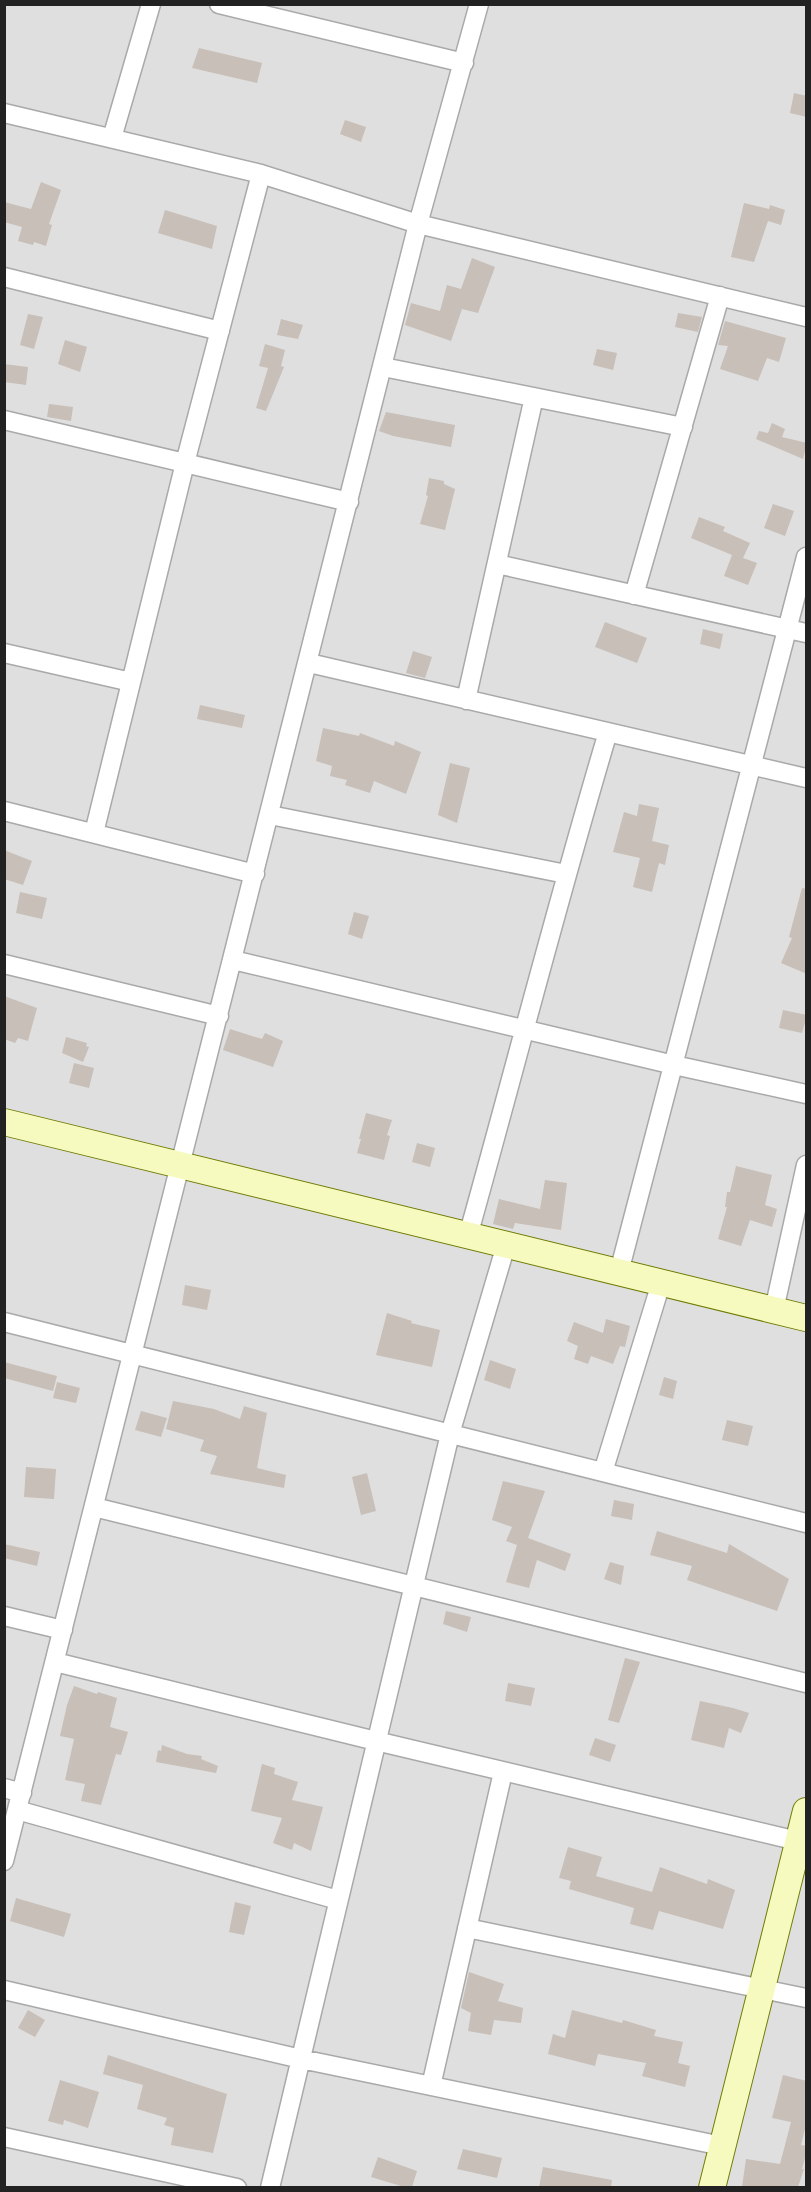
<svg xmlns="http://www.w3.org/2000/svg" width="811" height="2192" viewBox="0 0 811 2192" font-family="'Noto Sans',sans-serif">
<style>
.residential{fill:#e0dfdf}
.building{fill:#c7bfb8}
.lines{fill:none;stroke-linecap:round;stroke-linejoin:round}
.street-casing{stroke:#a9a9a9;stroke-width:21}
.secondary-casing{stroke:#707d05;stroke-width:28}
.street{stroke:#fff;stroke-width:18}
.secondary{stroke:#f7fabf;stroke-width:26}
</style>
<rect width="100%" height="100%" fill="#f2efe9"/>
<path class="residential" d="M5,5H806V2187H5Z"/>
<path class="building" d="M199,48L262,63L257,83L192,68Z
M794,93L807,96V117L790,113Z
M345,120L366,127L361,142L340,134Z
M41,182L61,190L49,224L52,225L46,246L34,242L33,245L18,241L22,227L4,222V202L31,209Z
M744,203L769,209L770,205L785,210L781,225L768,221L754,262L731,257Z
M165,210L217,226L212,249L158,233Z
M472,258L495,267L478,313L462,309L451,341L405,325L411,303L440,311L447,285L461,289Z
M678,313L702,317L698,332L675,327Z
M28,314L43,317L34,349L20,345Z
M281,319L303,325L298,339L277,335Z
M725,321L786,338L779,362L767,358L758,381L720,369L728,346L718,345Z
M65,340L87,347L80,372L58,364Z
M265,344L285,350L281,366L284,367L266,411L256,408L268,368L259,366Z
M597,349L617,353L613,370L593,365Z
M4,364L28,367L26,385L4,382Z
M49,404L73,407L71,421L47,417Z
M386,412L455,425L451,447L393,436L379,431Z
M772,423L785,429L782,437L807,443L803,459L756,439L759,431L768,433Z
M429,478L444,481V484L455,489L445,530L420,524L428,496L426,495Z
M773,504L794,511L785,536L764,528Z
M699,517L725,527L723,531L750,543L743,558L757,563L748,585L724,576L732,555L691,538Z
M605,622L647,638L637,663L595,647Z
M703,629L723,634L720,649L700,644Z
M413,651L432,657L425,678L406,673Z
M200,705L245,715L242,728L197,719Z
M323,728L359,736L360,733L394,746L395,741L421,752L406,794L374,781L370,793L345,785L347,780L330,776L332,766L316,761Z
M450,763L470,768L457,823L438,815Z
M639,804L659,808L652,841L669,845L665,865L659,863L652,892L633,887L640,858L613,852L624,812L637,816Z
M4,850L32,861L23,885L4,879Z
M802,888L807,889V974L781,963L792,938L789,937Z
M20,892L47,898L42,919L16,913Z
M354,912L369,916L362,939L348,934Z
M4,996L37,1008L28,1041L18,1038L15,1043L4,1039Z
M783,1010L807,1015L802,1033L779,1028Z
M230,1029L262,1039L265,1033L283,1041L273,1067L223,1050Z
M66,1037L87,1043L86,1046L89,1047L83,1062L62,1053Z
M74,1063L94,1068L89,1088L69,1083Z
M366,1113L392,1120L387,1135L390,1136L384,1160L357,1153L361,1139H359Z
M417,1143L435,1148L430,1167L412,1162Z
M736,1166L772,1175L765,1205L777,1209L772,1227L750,1220L741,1246L718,1239L727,1207H725L727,1192H730Z
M545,1180L567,1183L561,1230L515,1223L513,1229L493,1224L499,1199L540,1209Z
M185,1285L211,1290L207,1310L182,1305Z
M387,1313L412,1321L411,1323L440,1330L432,1367L376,1355Z
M606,1319L630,1326L625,1347L620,1346L613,1364L591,1356L588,1364L574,1359L578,1346L567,1341L574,1322L603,1333Z
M490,1360L516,1369L510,1389L484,1380Z
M4,1362L57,1376L53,1391L4,1378Z
M664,1377L677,1381L673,1399L659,1395Z
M57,1382L80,1388L76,1403L53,1398Z
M173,1401L214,1409L240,1419L244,1406L267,1413L257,1468L286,1475L284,1488L210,1474L217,1456L200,1451L204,1440L166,1429Z
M141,1411L167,1418L161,1437L135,1430Z
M727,1420L753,1426L748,1446L722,1440Z
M26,1467L56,1469L54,1499L24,1497Z
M367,1473L376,1511L361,1515L352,1477Z
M503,1481L545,1491L528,1538L571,1554L565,1571L537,1560L529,1588L506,1582L517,1545L506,1541L512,1527L492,1520Z
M614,1500L634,1504L632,1520L611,1516Z
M657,1531L727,1553L729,1544L789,1579L777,1611L687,1580L692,1566L650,1555Z
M4,1544L40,1552L37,1566L4,1558Z
M610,1562L624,1566L621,1585L604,1579Z
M446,1611L471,1617L467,1632L443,1624Z
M625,1658L640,1662L619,1723L608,1720Z
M508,1683L535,1688L531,1706L505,1701Z
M74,1686L97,1694L98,1692L117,1698L110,1727L128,1732L121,1755L116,1754L101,1805L81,1801L85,1784L65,1780L74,1739L60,1736L67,1705Z
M700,1701L733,1708L749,1713L741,1733L729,1728L724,1748L691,1740Z
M595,1738L616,1745L610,1762L589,1755Z
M162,1745L187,1754L202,1756L201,1759L218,1766L216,1773L156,1762L158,1750L161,1751Z
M262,1764L275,1768L274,1774L298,1782L292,1800L323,1807L311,1851L294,1843L292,1850L273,1843L282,1818L251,1811Z
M568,1847L602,1857L596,1876L652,1892L660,1867L707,1884L708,1879L735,1890L723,1929L659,1911L653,1930L630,1924L634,1908L569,1889L571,1881L559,1878Z
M16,1898L71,1914L64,1937L10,1921Z
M235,1902L251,1906L244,1935L229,1932Z
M469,1972L504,1984L498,2001L523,2008L521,2023L494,2020L491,2035L468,2031L471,2013L461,2008Z
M28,2010L45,2020L35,2037L18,2028Z
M572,2010L622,2023L623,2020L656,2030L654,2036L683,2042L678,2063L690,2066L685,2087L642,2076L646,2063L598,2054L595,2066L548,2054L553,2034L565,2038Z
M108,2055L227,2094L213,2153L171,2145L174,2128L164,2125L167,2118L137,2109L143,2085L103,2074Z
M783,2075L807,2081V2121L801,2145L807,2146V2151L802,2169H804L798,2187H742L746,2159L780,2164L791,2122L772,2118Z
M60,2080L99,2092L88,2128L64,2120L63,2125L48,2121Z
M463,2149L502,2158L497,2178L457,2169Z
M378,2157L417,2171L412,2187H404L371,2177Z
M543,2167L612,2180L611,2187H539Z"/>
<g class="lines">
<g class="street-casing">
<path id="street" d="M219,4L464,63
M4,113L261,174L418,224L806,317
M112,138L151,4
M4,277L220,331
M383,367L683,427
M4,420L349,502
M497,564L806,633
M634,595L720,296
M4,653L131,682
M309,663L806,778
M466,700L534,397
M4,811L255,874
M270,815L566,874
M94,833L185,463L261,174
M233,960L674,1065L806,1094
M4,964L219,1016
M468,1236C515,1068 558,899 608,732
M619,1272L806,557
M774,1310L806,1165
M4,1322L806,1523
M603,1472L661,1283
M94,1507L806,1683
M4,1616L63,1630
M55,1662L376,1741L806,1843
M4,1788L22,1793
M17,1810L338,1900
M4,1861L418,224L479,4
M467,1928L806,1998
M4,1990L301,2059L722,2146
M431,2086L503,1772
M4,2137L237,2188
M270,2188L450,1434L506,1245"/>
</g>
<g class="secondary-casing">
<path id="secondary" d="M4,1122L806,1318
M712,2188L806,1811"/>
</g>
<use href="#street" class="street"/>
<use href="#secondary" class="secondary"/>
</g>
<rect width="811" height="2192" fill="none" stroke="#222222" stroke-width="12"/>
</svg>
